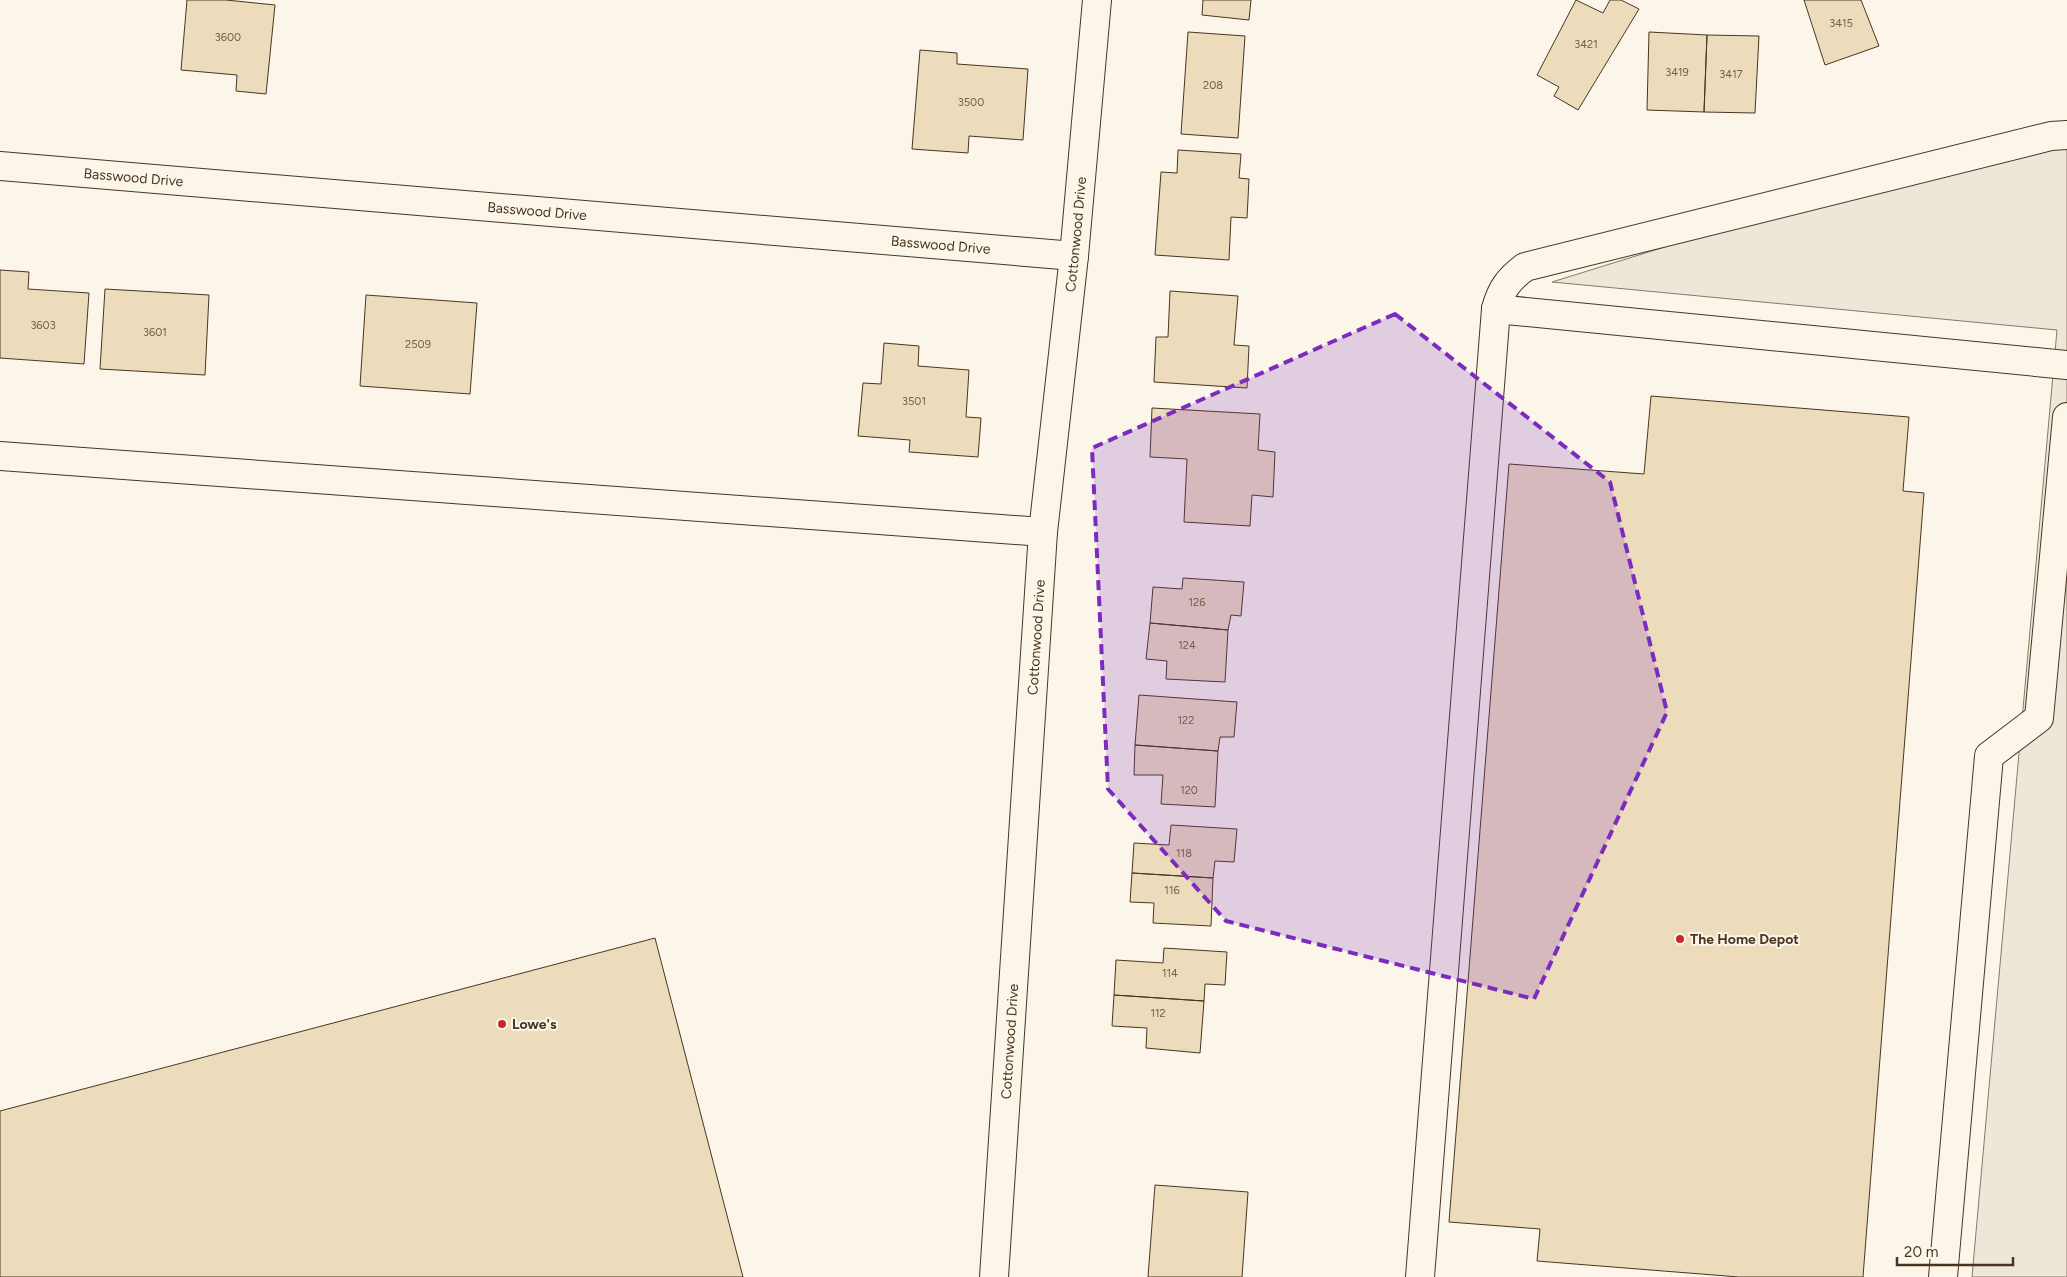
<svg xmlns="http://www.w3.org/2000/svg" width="2067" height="1277" viewBox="0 0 2067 1277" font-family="Figtree,sans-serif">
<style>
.parking{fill:#ede7d9;stroke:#887966}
.building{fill:#ecdcbc;stroke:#4a3520}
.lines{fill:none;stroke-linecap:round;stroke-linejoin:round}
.minor-casing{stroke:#4a3520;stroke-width:30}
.minor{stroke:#fbf6e9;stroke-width:28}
.marked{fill:#7b2cbf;fill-opacity:0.2;stroke:#7b2cbf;stroke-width:4;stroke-dasharray:10 6;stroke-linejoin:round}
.poi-dot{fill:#c62828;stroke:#fbf6e9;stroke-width:2}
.labels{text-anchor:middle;stroke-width:4;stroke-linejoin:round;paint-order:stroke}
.number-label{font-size:11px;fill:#725f47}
.street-label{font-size:14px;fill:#4a3520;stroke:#fbf6e9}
.poi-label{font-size:14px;font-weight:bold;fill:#4a3520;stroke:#fbf6e9;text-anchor:start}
</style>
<rect width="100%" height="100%" fill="#fbf6e9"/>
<path class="parking" d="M2067,122V1277H1972L2057,330L1552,282Z"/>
<path class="building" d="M187,0H226L275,5L266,94L236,91L237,75L181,70Z
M1203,0H1251L1249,20L1202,15Z
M1576,0L1603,13L1610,0H1621L1639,9L1578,110L1554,96L1559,87L1537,75Z
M1804,0H1861L1879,46L1825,65Z
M1188,32L1245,36L1238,138L1181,134Z
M1649,32L1707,35L1704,112L1647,110Z
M1707,35L1759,36L1755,113L1704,112Z
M920,50L957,53V64L1028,69L1023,140L969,136L968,153L912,149Z
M1178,150L1241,154L1239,178L1249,179L1247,218L1231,217L1229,260L1155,255L1161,172L1177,173Z
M0,270L29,272L28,289L89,293L84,364L0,358Z
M105,289L209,295L205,375L100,369Z
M1170,291L1238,296L1234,345L1249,346L1247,388L1154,382L1156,337H1168Z
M366,295L477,303L470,394L360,386Z
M884,343L919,346L918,366L969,370L966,417L981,418L978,457L909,452L910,440L858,436L863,383L881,384Z
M1651,396L1909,417L1903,491L1924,493L1863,1277H1739L1537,1261L1540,1229L1449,1222L1509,464L1644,474Z
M1152,408L1260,414L1258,450L1275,452L1273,497L1252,495L1250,526L1184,522L1187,459L1150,457Z
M1183,578L1244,582L1241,616L1231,615L1228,630L1150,623L1153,587L1182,589Z
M1150,623L1228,630L1225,682L1166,679L1167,661L1146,659Z
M1139,695L1237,702L1234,737H1220L1218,751L1135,745Z
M1135,745L1218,751L1215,807L1161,804L1163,775H1134Z
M1171,825L1237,829L1234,862L1215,861L1213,878L1132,873L1134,843L1169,845Z
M1132,873L1213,878L1211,926L1153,923L1154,903L1130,902Z
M655,938L743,1277H0V1111Z
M1164,948L1227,952L1225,985L1205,984L1204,1001L1114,995L1116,960L1163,963Z
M1114,995L1204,1001L1200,1053L1146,1048L1147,1028L1112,1026Z
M1155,1185L1248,1192L1242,1277H1148Z"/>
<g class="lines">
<g class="minor-casing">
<g id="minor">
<path id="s1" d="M0,166L1074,256"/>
<path d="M1496,309C1501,289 1509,279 1525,267L2051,136L2067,135"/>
<path d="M0,456L1043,532"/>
<path id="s2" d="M994,1277L1043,532L1074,256L1097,0"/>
<path d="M1420,1277L1496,309L2067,365"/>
<path d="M1943,1277L1989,756L2039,718L2067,417"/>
</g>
</g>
<use href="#minor" class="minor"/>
</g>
<path class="marked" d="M1395,314L1610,482L1667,712L1534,999L1226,921L1108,789L1092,448Z"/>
<g class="poi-dot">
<circle cx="1680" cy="939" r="5"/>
<circle cx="502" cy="1024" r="5"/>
</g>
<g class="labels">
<g class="number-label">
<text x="1841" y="27">3415</text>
<text x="228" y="41">3600</text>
<text x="1586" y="48">3421</text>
<text x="1677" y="76">3419</text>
<text x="1731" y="78">3417</text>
<text x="1213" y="89">208</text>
<text x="971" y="106">3500</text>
<text x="43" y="329">3603</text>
<text x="155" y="336">3601</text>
<text x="418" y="348">2509</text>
<text x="914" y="405">3501</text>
<text x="1197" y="606">126</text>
<text x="1187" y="649">124</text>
<text x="1186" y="724">122</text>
<text x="1189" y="794">120</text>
<text x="1184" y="857">118</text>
<text x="1172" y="894">116</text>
<text x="1170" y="977">114</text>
<text x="1158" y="1017">112</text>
</g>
<g class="street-label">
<text dy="5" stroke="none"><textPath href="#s1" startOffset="134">Basswood Drive</textPath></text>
<text dy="5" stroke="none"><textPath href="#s1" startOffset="539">Basswood Drive</textPath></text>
<text dy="5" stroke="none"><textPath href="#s2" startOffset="1046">Cottonwood Drive</textPath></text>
<text dy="5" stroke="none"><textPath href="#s1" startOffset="944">Basswood Drive</textPath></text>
<text dy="5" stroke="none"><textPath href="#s2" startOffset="641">Cottonwood Drive</textPath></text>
<text dy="5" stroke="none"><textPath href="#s2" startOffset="236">Cottonwood Drive</textPath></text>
</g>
<g class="poi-label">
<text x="1690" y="944">The Home Depot</text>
<text x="512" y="1029">Lowe's</text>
</g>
</g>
<path d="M1897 1257v8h116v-8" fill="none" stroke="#4a3520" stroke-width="2.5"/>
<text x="1904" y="1257" font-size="15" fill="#4a3520" stroke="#fbf6e9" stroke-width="4" paint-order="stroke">20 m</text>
</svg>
